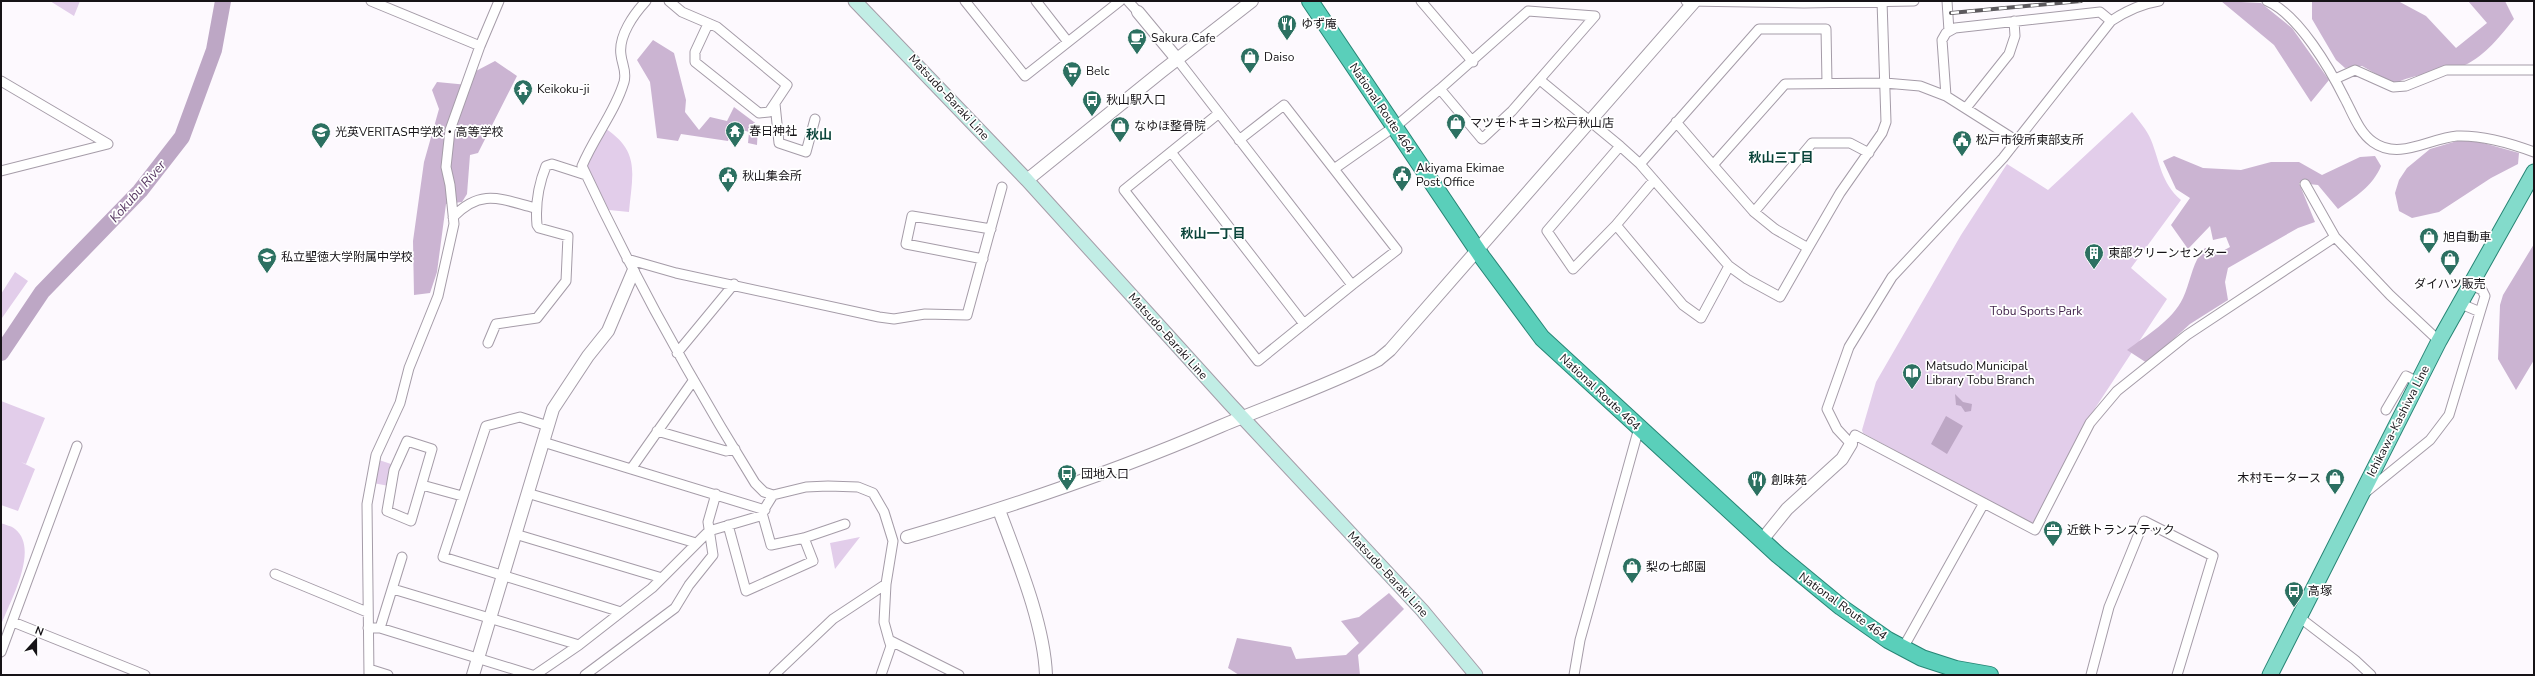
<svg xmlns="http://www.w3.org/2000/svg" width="2535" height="676" viewBox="0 0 2535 676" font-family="'Nunito Sans','Noto Sans JP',sans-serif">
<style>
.green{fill:#e2cdea}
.forest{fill:#cbb4d2}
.water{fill:#bda7c5}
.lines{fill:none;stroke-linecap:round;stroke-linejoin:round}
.river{stroke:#bda7c5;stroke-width:16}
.minor-casing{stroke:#a59ca8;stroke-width:11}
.tertiary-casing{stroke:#a59ca8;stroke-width:14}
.secondary-casing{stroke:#a59ca8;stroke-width:15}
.primary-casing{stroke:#278575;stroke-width:17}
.trunk-casing{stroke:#278575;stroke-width:18}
.minor{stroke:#fff;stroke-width:9}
.tertiary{stroke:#fff;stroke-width:12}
.secondary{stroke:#c1ede5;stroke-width:13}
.primary{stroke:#83dbcb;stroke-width:15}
.trunk{stroke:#5acfba;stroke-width:16}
.rail-casing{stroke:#5c595d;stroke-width:4}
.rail{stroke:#fff;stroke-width:2.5;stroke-dasharray:8;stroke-linecap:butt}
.labels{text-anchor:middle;stroke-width:3.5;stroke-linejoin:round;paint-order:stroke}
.poi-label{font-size:12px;fill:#161317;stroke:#fff;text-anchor:start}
.street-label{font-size:12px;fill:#161317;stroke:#fff}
.park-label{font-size:12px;fill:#41234b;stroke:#fff}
.neighbourhood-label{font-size:13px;font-weight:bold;fill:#0a443a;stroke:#fff}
.water-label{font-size:13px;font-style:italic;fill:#583963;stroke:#fff}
</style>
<rect width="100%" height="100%" fill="#fdf9fe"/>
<path class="green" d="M50,1H80L74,16Z
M2132,112C2138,120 2147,130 2151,140C2160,162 2161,183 2181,200L2131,268L2167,299L2088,419L2037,522L2029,524L1863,433L1862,430L1876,382L1961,235L2007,164L2048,190Z
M606,129C641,152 632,176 629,212L609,210L586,166L593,150Z
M15,272L28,281L2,318L1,294Z
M1,401L45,418L26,464L21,462L35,469L18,511L1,505Z
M379,460L391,464L389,486L373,483Z
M1,523C5,525 12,526 15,529C40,549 10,601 1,625Z
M860,537L835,569L830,543Z"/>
<path class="forest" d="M2221,1L2261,3L2292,28L2329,80L2311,102L2274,45Z
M2312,1H2398L2426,16L2456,48L2487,23L2468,1H2505L2514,19C2501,35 2485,56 2465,65C2443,75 2415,72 2394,84L2362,66L2345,68L2336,60L2312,19Z
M653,40L674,53L686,100L685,112L699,130L710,117L727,121L734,107L758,125L757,145L748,143L749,132L733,127L728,141L681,134L678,141L657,138L650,82L637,60Z
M495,61L517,76L478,153L470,155L467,194L462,202L446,204L437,272L430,293L414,295L413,241L424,162L439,109L432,90L437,82L468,85L476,71Z
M2457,141H2476L2519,153L2518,164L2491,178L2439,212L2412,218L2399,211L2395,193L2399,180L2407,168L2430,149Z
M2174,156L2203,168L2241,170L2271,162H2299L2322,175L2360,157L2375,156L2381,166C2373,186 2355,197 2338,209L2318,185L2299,183L2315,222L2298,228L2228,268L2225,282L2228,300L2190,324L2147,363L2127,350C2147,335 2172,321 2183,298C2191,281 2192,262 2205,248L2219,253L2230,247L2226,237L2213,240L2210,226L2188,249L2171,225L2190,198L2176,189L2163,161Z
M2534,244V360L2516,390L2498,359L2500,305L2503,295Z
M1389,593L1404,609L1358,655L1360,675H1239L1228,668L1237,638L1291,647L1296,659L1346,655L1359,643L1341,621L1359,617Z"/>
<path class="water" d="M1955,394L1963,402L1972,404L1971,411L1965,412L1961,406L1956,405Z
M1946,416L1963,426L1947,454L1931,444Z"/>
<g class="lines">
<path class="river" d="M1,353L42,292L140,191L182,137L214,50L223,1"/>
<g class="minor-casing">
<path id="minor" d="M371,1L480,46
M646,1C634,14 618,36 621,55C622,65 627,71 624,82C615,112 594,137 582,166C633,275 691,380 755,483L764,492L773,495L806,487L828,486L858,487L873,493L884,512L893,541L886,584L833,619L774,675
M669,1L682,12L717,27L787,85L769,112L759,113L695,62V52L708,24
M965,1L1025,76L1120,1
M1036,1L1068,42
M1128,1L1138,12
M1421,1L1473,62
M1686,1L1804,3L1914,1
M1947,1L1949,31
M2159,1C2140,4 2126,11 2111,21L2003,158L1892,277L1849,347L1827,409L1837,429L1851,444L1855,435L2035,530L2090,423L2117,391L2187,335L2335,237
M2267,1C2299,15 2330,69 2345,99C2353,114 2359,132 2373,142C2399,161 2430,138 2457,136C2484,135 2510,143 2534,152
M1528,11L1595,16L1512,111L1482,139L1440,89Z
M1177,59L1352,285L1397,250L1284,105L1239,140
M2335,79L2355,70L2393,87L2406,86L2446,70H2534
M1540,80L1620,146
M1,81L108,144
M1946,96L2017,141
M775,104L779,143L806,152L815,119
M1966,108L2009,54L2015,36L2014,21
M1218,114L1124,190L1258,361L1352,285
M1676,122L1713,165
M1171,152L1304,324
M1640,164L1759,29H1826L1827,83
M1334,169L1401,122L1440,89
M1,171L108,144
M2305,184L2335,237L2390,295L2439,341
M1754,212L1812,143H1850L1869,153
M453,217C481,188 500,199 535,208
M1616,225L1654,180
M1808,248L1840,193L1882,133L1886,122L1882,1
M627,259L676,273L879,317L894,319L925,314L967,315L1002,187
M983,259L906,244L912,216L991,229
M1729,266L1640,164L1620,146L1547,231L1573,269L1616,225L1683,305L1701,318L1729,266L1747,279L1780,297L1808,248L1775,229L1754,212L1713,165L1785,84L1885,83L1920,86L1946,96L1942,40L1946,33L1955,28L2100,12L2111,21
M2466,306L2480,312
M488,343L496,324L537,318L566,281L568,236L539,228L537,225C535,203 538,186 546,166L552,164L586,175
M677,353L734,284
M693,381L631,469L765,510
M2386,410L2406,376L2418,382
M548,426L520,417L486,426L443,557L621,612
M657,431L726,451L735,449
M407,441L432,449L411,521L387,511L394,470Z
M543,442L631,469
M422,485L462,496
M2366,492L2430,440L2449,415L2485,296L2482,290L2470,284
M527,493L696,543
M762,513L771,545L804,538L845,524
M728,525L746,591L813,561L804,538
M515,534L662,578
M275,574L367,612
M886,584L884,622L889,640L959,675
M393,589L579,645
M2299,617L2355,660L2371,675
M13,622L145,675
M368,628H380L532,675
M380,628L402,557
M1903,648L1984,503
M1,652L77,446
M369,669L388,675
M369,675L367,504L376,455L400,403L409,368L438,296L454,224L450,185L446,167L450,130L480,46L499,1
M535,675L579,645L652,588L709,531L760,516L773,495
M585,675L675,608L689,585L713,555L708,522L716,494
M881,675L891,646L889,640
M1574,675L1580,640L1637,435L1641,430
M2091,675L2109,607L2144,521L2213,556L2177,675"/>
</g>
<g class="tertiary-casing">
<path id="tertiary" d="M1138,12L1177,59
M1027,180L1162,71L1252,1
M999,510C1017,559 1044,623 1046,675
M907,537C1014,506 1119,470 1221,426C1273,404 1327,386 1378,360L1390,350L1695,1
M1762,540L1787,509L1842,459L1851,444
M473,675L553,409L588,356L608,331L633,272"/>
</g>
<g class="secondary-casing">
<path id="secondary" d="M855,1L1027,180L1230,404L1422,610L1476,675"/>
</g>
<g class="primary-casing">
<path id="primary" d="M2270,675L2439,341L2534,172"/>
</g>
<g class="trunk-casing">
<path id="trunk" d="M1310,1L1482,257L1542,338L1778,555L1841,607L1888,640L1922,658L1956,669L1990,675"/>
</g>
<use href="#minor" class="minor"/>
<use href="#tertiary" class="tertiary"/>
<use href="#secondary" class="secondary"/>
<use href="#primary" class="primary"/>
<use href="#trunk" class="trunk"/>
<g class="rail-casing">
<path id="rail" d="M1951,13L2081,1"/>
</g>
<use href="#rail" class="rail"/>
</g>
<defs>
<g id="restaurant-pin" transform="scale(1)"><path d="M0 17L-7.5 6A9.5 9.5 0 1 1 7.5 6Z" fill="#2c7061" stroke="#fff"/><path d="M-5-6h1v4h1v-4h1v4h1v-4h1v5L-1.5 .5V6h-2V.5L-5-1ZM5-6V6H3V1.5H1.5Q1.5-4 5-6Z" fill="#fff"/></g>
<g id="cafe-pin" transform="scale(1)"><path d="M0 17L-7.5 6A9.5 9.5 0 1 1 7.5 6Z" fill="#2c7061" stroke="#fff"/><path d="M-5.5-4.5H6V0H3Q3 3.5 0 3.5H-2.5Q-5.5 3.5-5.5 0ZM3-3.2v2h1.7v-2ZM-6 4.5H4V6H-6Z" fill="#fff"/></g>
<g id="shop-pin" transform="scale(1)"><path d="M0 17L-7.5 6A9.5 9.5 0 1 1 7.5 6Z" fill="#2c7061" stroke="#fff"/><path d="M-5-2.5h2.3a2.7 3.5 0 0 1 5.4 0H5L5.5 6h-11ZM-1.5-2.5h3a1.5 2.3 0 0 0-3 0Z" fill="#fff"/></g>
<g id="supermarket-pin" transform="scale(1)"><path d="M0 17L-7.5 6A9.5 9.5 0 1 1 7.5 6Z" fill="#2c7061" stroke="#fff"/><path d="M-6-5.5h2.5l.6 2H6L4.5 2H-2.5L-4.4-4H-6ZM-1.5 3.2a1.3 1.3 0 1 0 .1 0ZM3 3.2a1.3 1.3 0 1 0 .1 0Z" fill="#fff"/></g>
<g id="temple-pin" transform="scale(1)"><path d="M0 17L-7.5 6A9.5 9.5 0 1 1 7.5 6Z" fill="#2c7061" stroke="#fff"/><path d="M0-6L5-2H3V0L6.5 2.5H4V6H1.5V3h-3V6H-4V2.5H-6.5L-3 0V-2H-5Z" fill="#fff"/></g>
<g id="bus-pin" transform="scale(1)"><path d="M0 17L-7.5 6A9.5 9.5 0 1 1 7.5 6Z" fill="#2c7061" stroke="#fff"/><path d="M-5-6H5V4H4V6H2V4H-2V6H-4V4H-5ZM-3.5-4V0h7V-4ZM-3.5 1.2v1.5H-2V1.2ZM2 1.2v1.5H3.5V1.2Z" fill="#fff"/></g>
<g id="school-pin" transform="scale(1)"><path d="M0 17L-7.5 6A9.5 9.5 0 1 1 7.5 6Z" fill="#2c7061" stroke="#fff"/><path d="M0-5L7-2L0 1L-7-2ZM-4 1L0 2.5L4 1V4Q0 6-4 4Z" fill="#fff"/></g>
<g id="civic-pin" transform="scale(1)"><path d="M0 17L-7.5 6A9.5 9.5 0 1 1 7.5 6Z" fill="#2c7061" stroke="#fff"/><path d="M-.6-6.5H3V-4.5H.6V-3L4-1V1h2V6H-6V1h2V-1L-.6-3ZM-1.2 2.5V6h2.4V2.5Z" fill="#fff"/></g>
<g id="building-pin" transform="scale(1)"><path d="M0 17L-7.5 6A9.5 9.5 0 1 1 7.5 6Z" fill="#2c7061" stroke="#fff"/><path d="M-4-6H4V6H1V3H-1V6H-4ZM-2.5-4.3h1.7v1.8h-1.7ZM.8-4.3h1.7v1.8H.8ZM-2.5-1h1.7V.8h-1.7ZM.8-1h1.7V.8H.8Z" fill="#fff"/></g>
<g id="library-pin" transform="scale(1)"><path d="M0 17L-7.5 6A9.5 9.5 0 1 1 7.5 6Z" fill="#2c7061" stroke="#fff"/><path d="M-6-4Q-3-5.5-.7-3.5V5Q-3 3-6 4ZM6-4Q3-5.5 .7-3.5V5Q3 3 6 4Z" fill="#fff"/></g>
<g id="office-pin" transform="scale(1)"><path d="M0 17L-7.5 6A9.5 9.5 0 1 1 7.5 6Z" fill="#2c7061" stroke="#fff"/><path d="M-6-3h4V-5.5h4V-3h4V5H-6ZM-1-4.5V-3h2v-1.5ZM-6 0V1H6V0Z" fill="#fff"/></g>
</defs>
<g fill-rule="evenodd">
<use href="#restaurant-pin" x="1287" y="24"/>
<use href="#cafe-pin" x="1137" y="38"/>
<use href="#shop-pin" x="1250" y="57"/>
<use href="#supermarket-pin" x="1072" y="71"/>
<use href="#temple-pin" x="523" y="89"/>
<use href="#bus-pin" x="1092" y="100"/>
<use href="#shop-pin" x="1456" y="123"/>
<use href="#shop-pin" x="1120" y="126"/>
<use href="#temple-pin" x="735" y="131"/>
<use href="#school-pin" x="321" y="132"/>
<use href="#civic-pin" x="1962" y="140"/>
<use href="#civic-pin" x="1402" y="175"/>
<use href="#civic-pin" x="728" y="176"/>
<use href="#shop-pin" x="2429" y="237"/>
<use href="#building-pin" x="2094" y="253"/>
<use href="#school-pin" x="267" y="257"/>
<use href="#shop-pin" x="2450" y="259"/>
<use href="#library-pin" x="1912" y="373"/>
<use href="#bus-pin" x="1067" y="474"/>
<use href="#shop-pin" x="2335" y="478"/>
<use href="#restaurant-pin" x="1757" y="480"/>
<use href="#office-pin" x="2053" y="530"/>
<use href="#shop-pin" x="1632" y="567"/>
<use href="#bus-pin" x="2294" y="591"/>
</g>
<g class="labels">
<g class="poi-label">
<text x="1301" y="28">ゆず庵</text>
<text x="1151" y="42">Sakura Cafe</text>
<text x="1264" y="61">Daiso</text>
<text x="1086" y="75">Belc</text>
<text x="537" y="93">Keikoku-ji</text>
<text x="1106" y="104">秋山駅入口</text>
<text x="1470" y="127">マツモトキヨシ松戸秋山店</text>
<text x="1134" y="130">なゆほ整骨院</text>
<text x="749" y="135">春日神社</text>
<text x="335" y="136">光英VERITAS中学校・高等学校</text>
<text x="1976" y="144">松戸市役所東部支所</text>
<text x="1416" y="172">Akiyama Ekimae<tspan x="1416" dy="14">Post Office</tspan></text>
<text x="742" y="180">秋山集会所</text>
<text x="2443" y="241">旭自動車</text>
<text x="2108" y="257">東部クリーンセンター</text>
<text x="281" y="261">私立聖徳大学附属中学校</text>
<text x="2450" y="288" text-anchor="middle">ダイハツ販売</text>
<text x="1926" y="370">Matsudo Municipal<tspan x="1926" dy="14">Library Tobu Branch</tspan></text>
<text x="1081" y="478">団地入口</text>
<text x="2321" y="482" text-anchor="end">木村モータース</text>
<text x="1771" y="484">創味苑</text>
<text x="2067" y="534">近鉄トランステック</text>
<text x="1646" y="571">梨の七郎園</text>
<text x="2308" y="595">高塚</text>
</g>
<g class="street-label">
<text transform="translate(949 97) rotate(47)" y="4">Matsudo-Baraki Line</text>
<text transform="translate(1382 108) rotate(56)" y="4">National Route 464</text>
<text transform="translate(1168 336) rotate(48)" y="4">Matsudo-Baraki Line</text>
<text transform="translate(1600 392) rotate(43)" y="4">National Route 464</text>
<text transform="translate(2398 421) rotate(-63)" y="4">Ichikawa-Kashiwa Line</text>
<text transform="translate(1388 574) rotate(47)" y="4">Matsudo-Baraki Line</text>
<text transform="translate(1843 606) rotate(36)" y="4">National Route 464</text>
</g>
<g class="park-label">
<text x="2036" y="315">Tobu Sports Park</text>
</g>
<g class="neighbourhood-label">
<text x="819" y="139">秋山</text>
<text x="1781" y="162">秋山三丁目</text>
<text x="1213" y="238">秋山一丁目</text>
</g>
<g class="water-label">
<text transform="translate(137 191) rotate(-49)" y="5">Kokubu River</text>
</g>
</g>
<rect width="2535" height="676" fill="none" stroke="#161317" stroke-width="4"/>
<g transform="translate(36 640) rotate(21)" stroke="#ffffff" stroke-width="3" paint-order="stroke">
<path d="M0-3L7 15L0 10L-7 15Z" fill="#161317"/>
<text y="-6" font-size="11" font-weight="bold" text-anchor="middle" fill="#161317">N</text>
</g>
</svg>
